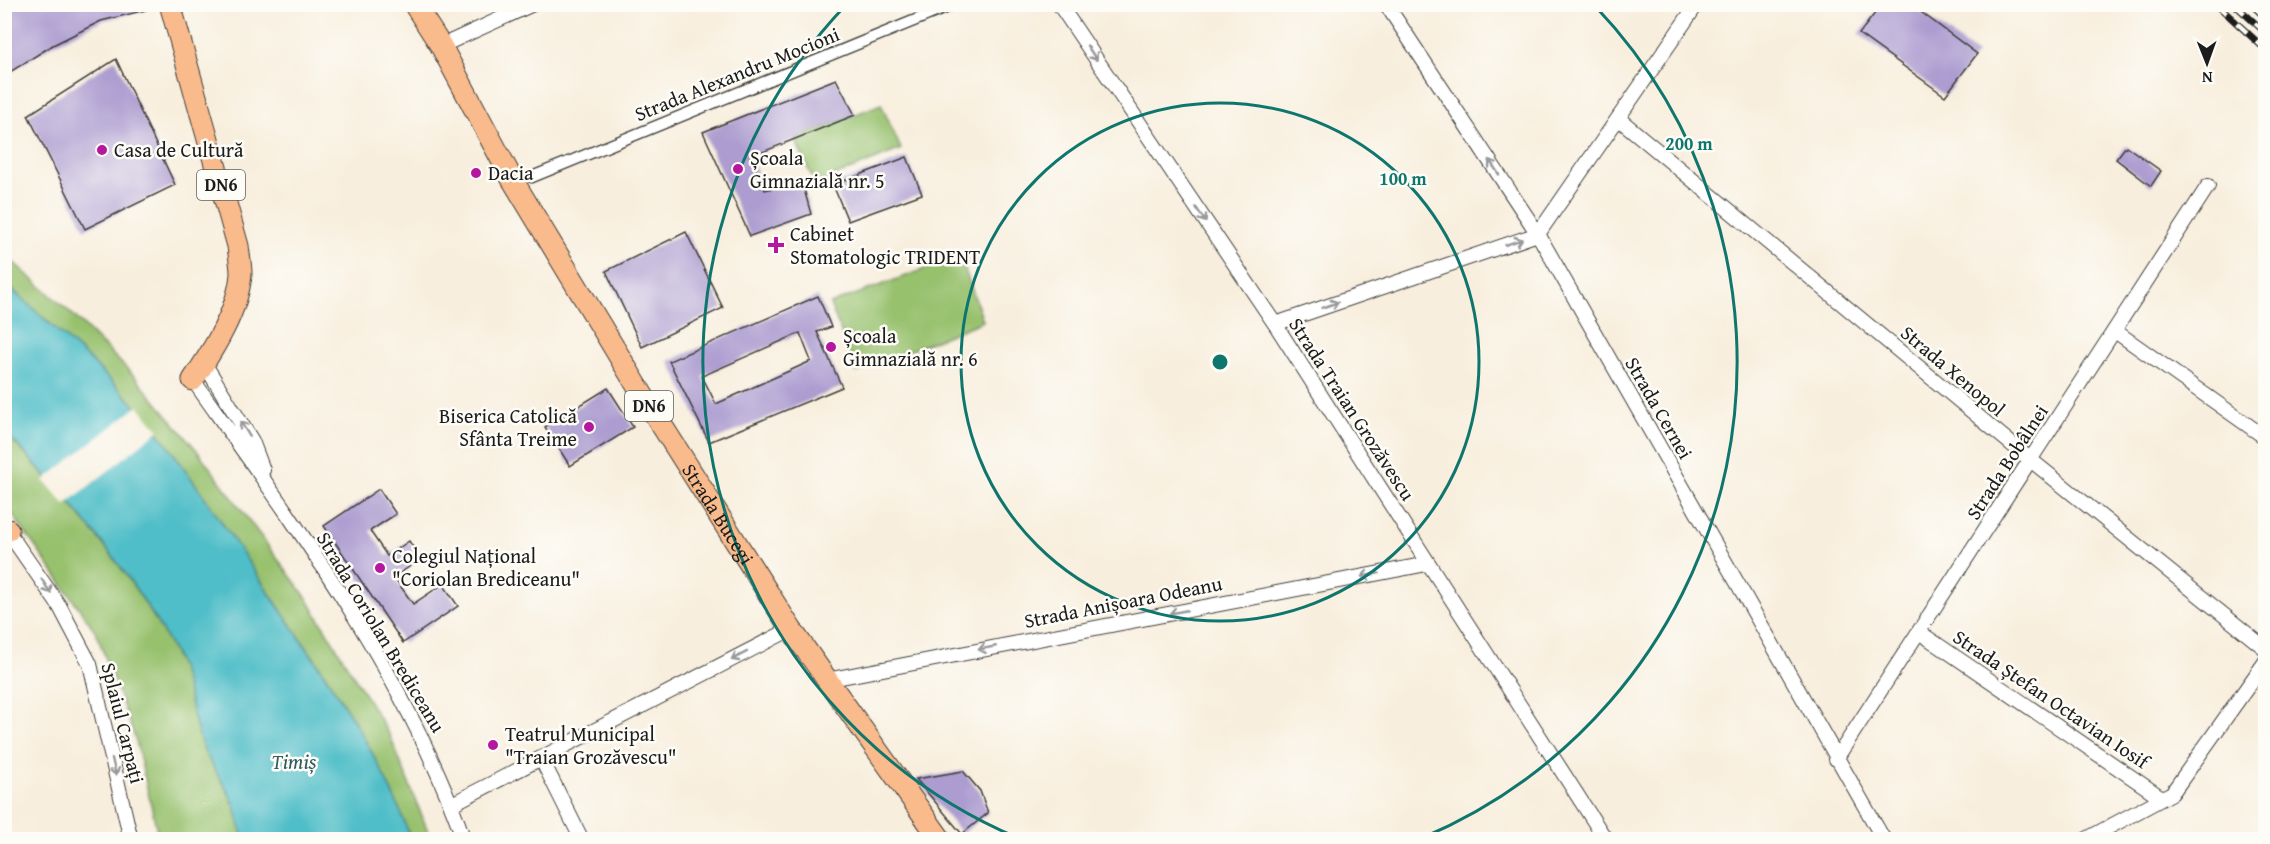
<svg xmlns="http://www.w3.org/2000/svg" width="2270" height="844" viewBox="0 0 2270 844" font-family="'Gentium Book Plus',serif">
<style>
.green{fill:#97c16d;stroke:#5a6e44;stroke-width:1.5}
.water{fill:#50bec8;stroke:#366d72;stroke-width:1.5}
.pier{fill:#f8eedd}
.building{fill:#ac9cd0;fill-rule:evenodd}
.lines{fill:none;stroke-linecap:round;stroke-linejoin:round}
.pedestrian-casing{stroke:#3d3c39;stroke-width:13}
.minor-casing{stroke:#3d3c39;stroke-width:16}
.primary-casing{stroke:#3d3c39;stroke-width:23}
.pedestrian{stroke:#fff;stroke-width:10}
.minor{stroke:#fff;stroke-width:14}
.primary{stroke:#fabb8c;stroke-width:21}
.rail-casing{stroke:#1c1c1c;stroke-width:7}
.rail{stroke:#fdfcf7;stroke-width:4.5;stroke-dasharray:14;stroke-linecap:butt}
.oneway{stroke:#999}
.ring{fill:none;stroke:#0f766e;stroke-width:3}
.poi-dot{fill:#b5179e;stroke:#fdfcf7;stroke-width:2}
.labels{text-anchor:middle;stroke-width:5;stroke-linejoin:round;paint-order:stroke}
.shield{fill:#fdfcf7;stroke:#605f5e;stroke-width:1.5}
.shield-label{font-size:18px;font-weight:bold;fill:#1c1c1c}
.street-label{font-size:20px;fill:#1c1c1c;stroke:#fdfcf7}
.poi-label{font-size:20px;fill:#1c1c1c;stroke:#fdfcf7;text-anchor:start}
.water-label{font-size:21px;font-style:italic;fill:#315d61;stroke:#fdfcf7}
.centre{fill:#0f766e;stroke:#fdfcf7;stroke-width:3}
.ring-label{font-size:18px;text-anchor:middle;font-weight:bold;fill:#0f766e;stroke:#fdfcf7;stroke-width:5;stroke-linejoin:round;paint-order:stroke}
</style>
<rect width="100%" height="100%" fill="#fdfcf7"/>
<filter id="ink" filterUnits="userSpaceOnUse"><feTurbulence type="fractalNoise" baseFrequency=".0167" numOctaves="2"/><feDisplacementMap in="SourceGraphic" scale="12" xChannelSelector="R" yChannelSelector="G"/><feConvolveMatrix kernelMatrix="1 2 1 2 8 2 1 2 1" color-interpolation-filters="sRGB"/></filter>
<filter id="wash" filterUnits="userSpaceOnUse"><feTurbulence type="fractalNoise" baseFrequency=".008" numOctaves="4" result="noise"/><feDisplacementMap in="SourceGraphic" scale="24" xChannelSelector="R" yChannelSelector="G"/><feGaussianBlur stdDeviation="1.35" result="paint"/><feColorMatrix in="noise" values="0 0 0 0 0 0 0 0 0 0 0 0 0 0 0 0 0 1.4 0 .05"/><feComposite in="paint" operator="in"/></filter>
<g filter="url(#wash)">
<rect width="100%" height="100%" fill="#f8eedd"/>
<path class="green" d="M881,104L901,149L815,184L795,139Z
M4,254L72,314L136,378L196,449L306,597L390,736L431,839H411L382,774L323,671L162,438L70,342L5,283Z
M960,256L983,321L857,372L830,304Z
M4,432C65,494 135,576 174,653C190,684 191,720 205,752C213,769 225,783 232,800C238,812 240,827 243,839H159L136,741L96,632L5,504Z"/>
<path class="water" d="M4,283C59,332 118,381 163,439C206,496 244,556 284,615C333,685 383,759 411,839H243C240,827 238,812 232,800C225,783 213,769 205,752C191,720 190,684 174,653C135,576 65,494 5,432Z"/>
<path class="pier" d="M138,406L159,430L65,505L44,480Z"/>
<g id="blocks">
<path class="building" d="M13,4H145L146,10L101,21L53,45L10,72L4,63V9Z
M1882,4H1910L1977,54L1945,96L1859,34Z
M116,59L175,185L85,229L28,115Z
M836,79L855,115L750,157L765,190L802,182L811,214L750,236L703,132Z
M2126,146L2161,171L2151,186L2116,159Z
M907,157L922,194L848,221L833,185Z
M686,232L723,308L642,347L606,271Z
M818,296L831,327L817,332L842,387L709,442L669,361ZM800,333L811,361L716,404L702,376Z
M608,388L633,427L570,466L545,427Z
M379,489L396,514L370,531L387,556L409,541L421,559L394,577L413,604L443,584L458,606L403,643L324,526Z
M963,771L980,791L988,813L962,834L916,779Z"/>
</g>
</g>
<g filter="url(#ink)">
<use href="#blocks" fill-opacity="0" stroke="#3d3c39" stroke-width="1.5"/>
<g class="lines">
<g class="pedestrian-casing">
<path id="pedestrian" d="M532,177L955,4"/>
</g>
<g class="minor-casing">
<path id="minor" d="M1059,4L1275,324L1606,840
M1386,4L1538,234L1884,840
M441,46L533,4
M1619,119L2032,461L2266,649
M1275,324L1538,234L1697,4
M2115,331L2266,438
M204,363L252,441L263,470
M193,380C295,524 405,671 464,840
M4,526L60,607L90,664L131,840
M1919,632L2162,798
M826,680L1427,564
M541,758L582,840
M1836,759L2208,186
M452,804L791,629
M2085,840L2172,793L2266,661"/>
</g>
<g class="primary-casing">
<g id="primary">
<path d="M170,4L238,246C239,255 241,265 241,274C238,311 213,350 193,380"/>
<path id="s1" d="M414,4L441,46L512,179L645,399L791,629L941,840"/>
<path d="M4,532L8,530"/>
</g>
</g>
<use href="#pedestrian" class="pedestrian"/>
<use href="#minor" class="minor"/>
<use href="#primary" class="primary"/>
<g class="rail-casing">
<path id="rail" d="M2216,4L2266,50
M2234,4L2266,33
M2251,4L2266,18"/>
</g>
<use href="#rail" class="rail"/>
</g>
<defs><path id="oneway-shaft" d="M-6 0H5M1.5-3L5.5 0L1.5 3" fill="none" stroke-width="1.6" stroke-linecap="round" stroke-linejoin="round" transform="scale(1.5)"/></defs>
<g class="oneway">
<use href="#oneway-shaft" transform="translate(1092 53) rotate(56)"/>
<use href="#oneway-shaft" transform="translate(1494 167) rotate(-124)"/>
<use href="#oneway-shaft" transform="translate(1201 215) rotate(56)"/>
<use href="#oneway-shaft" transform="translate(1514 242) rotate(-19)"/>
<use href="#oneway-shaft" transform="translate(1330 305) rotate(-19)"/>
<use href="#oneway-shaft" transform="translate(245 429) rotate(-122)"/>
<use href="#oneway-shaft" transform="translate(1370 575) rotate(169)"/>
<use href="#oneway-shaft" transform="translate(46 586) rotate(57)"/>
<use href="#oneway-shaft" transform="translate(1178 612) rotate(169)"/>
<use href="#oneway-shaft" transform="translate(987 648) rotate(169)"/>
<use href="#oneway-shaft" transform="translate(739 656) rotate(153)"/>
<use href="#oneway-shaft" transform="translate(114 767) rotate(77)"/>
</g>
</g>
<g class="ring">
<circle cx="1220" cy="362" r="259"/>
<path d="M1018 838A517 517 0 0 1 845 6M1595 6A517 517 0 0 1 1422 838"/>
</g>
<g class="poi-dot">
<circle cx="102" cy="150" r="6"/>
<circle cx="738" cy="169" r="6"/>
<circle cx="476" cy="173" r="6"/>
<path d="M773 236h6v6h6v6h-6v6h-6v-6h-6v-6h6z"/>
<circle cx="831" cy="347" r="6"/>
<circle cx="589" cy="427" r="6"/>
<circle cx="380" cy="568" r="6"/>
<circle cx="493" cy="745" r="6"/>
</g>
<g class="labels">
<g class="shield">
<rect x="197" y="170" width="48" height="30" rx="4.5"/>
<rect x="625" y="391" width="48" height="30" rx="4.5"/>
</g>
<g class="shield-label">
<text x="221" y="191">DN6</text>
<text x="649" y="412">DN6</text>
</g>
<g class="street-label">
<text transform="translate(737 74) rotate(-22)" y="7">Strada Alexandru Mocioni</text>
<text transform="translate(1953 371) rotate(40)" y="7">Strada Xenopol</text>
<text transform="translate(1659 408) rotate(60)" y="7">Strada Cernei</text>
<text transform="translate(1352 409) rotate(57)" y="7">Strada Traian Grozăvescu</text>
<text transform="translate(2007 462) rotate(-57)" y="7">Strada Bobâlnei</text>
<text dy="7" stroke="none"><textPath href="#s1" startOffset="594">Strada Bucegi</textPath></text>
<text transform="translate(1123 602) rotate(-11)" y="7">Strada Anișoara Odeanu</text>
<text transform="translate(381 632) rotate(59)" y="7">Strada Coriolan Brediceanu</text>
<text transform="translate(2051 699) rotate(34)" y="7">Strada Ștefan Octavian Iosif</text>
<text transform="translate(123 723) rotate(76)" y="7">Splaiul Carpați</text>
</g>
<g class="poi-label">
<text x="114" y="157">Casa de Cultură</text>
<text x="750" y="165">Școala<tspan x="750" dy="23">Gimnazială nr. 5</tspan></text>
<text x="488" y="180">Dacia</text>
<text x="790" y="241">Cabinet<tspan x="790" dy="23">Stomatologic TRIDENT</tspan></text>
<text x="843" y="343">Școala<tspan x="843" dy="23">Gimnazială nr. 6</tspan></text>
<text x="577" y="423" text-anchor="end">Biserica Catolică<tspan x="577" dy="23">Sfânta Treime</tspan></text>
<text x="392" y="563">Colegiul Național<tspan x="392" dy="23">"Coriolan Brediceanu"</tspan></text>
<text x="505" y="741">Teatrul Municipal<tspan x="505" dy="23">"Traian Grozăvescu"</tspan></text>
</g>
<g class="water-label">
<text x="294" y="769">Timiș</text>
</g>
</g>
<circle cx="1220" cy="362" r="9" class="centre"/>
<g class="ring-label">
<text x="1689" y="150">200 m</text>
<text x="1403" y="185">100 m</text>
</g>
<rect width="2270" height="844" fill="none" stroke="#fdfcf7" stroke-width="24"/>
<g transform="translate(2207 63) rotate(179)" stroke="#fdfcf7" stroke-width="4.5" paint-order="stroke">
<path d="M0-4.5L10 22L0 15L-10 22Z" fill="#1c1c1c"/>
<text y="-9" font-size="16" font-weight="bold" text-anchor="middle" fill="#1c1c1c">N</text>
</g>
</svg>
